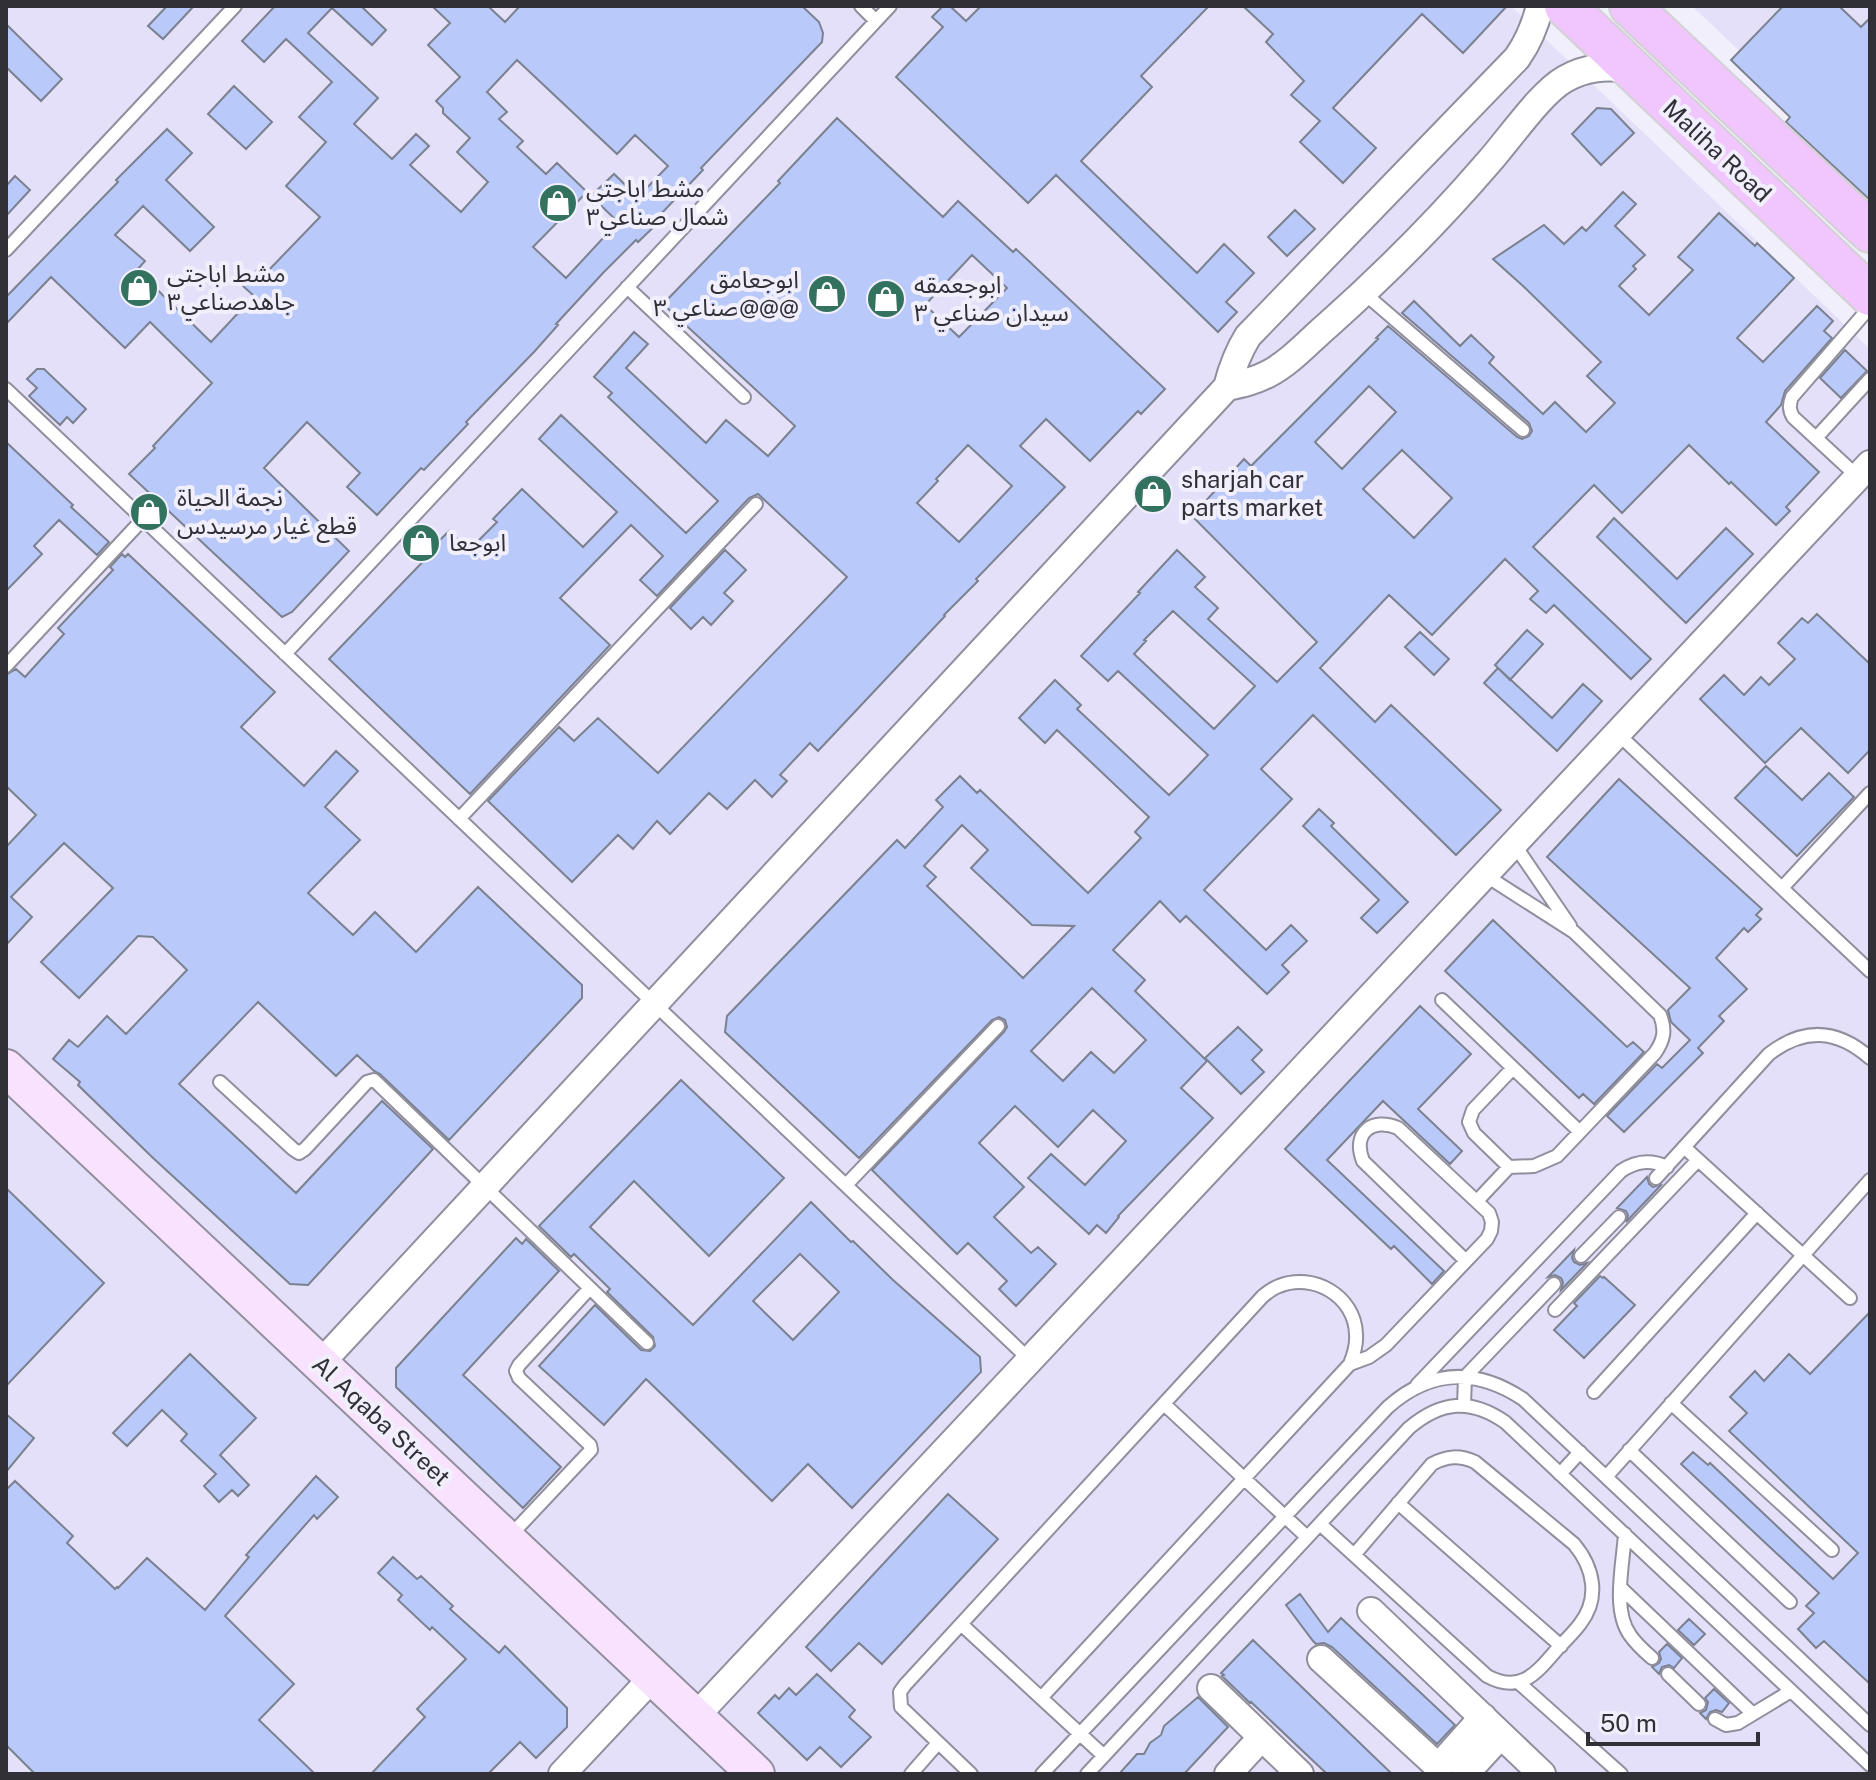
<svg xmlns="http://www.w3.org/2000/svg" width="1876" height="1780" viewBox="0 0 1876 1780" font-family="'Public Sans','Noto Sans Arabic',sans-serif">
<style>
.built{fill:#e5e0f9}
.building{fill:#b8c9fa;stroke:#7b818f;stroke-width:2;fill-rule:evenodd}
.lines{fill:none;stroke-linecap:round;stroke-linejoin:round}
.lane-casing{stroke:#918e9d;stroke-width:16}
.street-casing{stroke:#918e9d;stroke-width:30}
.secondary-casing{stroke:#918e9d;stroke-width:40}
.primary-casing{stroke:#d2d1d3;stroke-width:44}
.lane{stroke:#fff;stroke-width:12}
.street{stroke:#fff;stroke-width:26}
.secondary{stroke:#f8e2fe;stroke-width:36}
.primary{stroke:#f1c5fd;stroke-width:40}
.labels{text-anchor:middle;stroke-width:8;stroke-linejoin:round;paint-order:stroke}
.street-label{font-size:24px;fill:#313036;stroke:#f1effc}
.poi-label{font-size:24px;fill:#313036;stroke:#f1effc;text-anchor:start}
</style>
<rect width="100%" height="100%" fill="#f1effc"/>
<path class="built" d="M6,6H1511L1870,349V1774H6Z
M1692,6H1870V175Z"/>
<path class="building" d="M167,6H194L163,39L148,26Z
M275,6H361L386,30L372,45L332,8L308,33L378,98L354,124L392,159L416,134L429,146L410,165L461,212L488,182L457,152L470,138L443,113V108L436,101L460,77L428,45L450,23L432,6H488L505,22L520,6H802L819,22L823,33L822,42L701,168L703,170L658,217L661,220L638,242L636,240L603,273L556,324L558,325L534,352L466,422L468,424L424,470L421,468L377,515L347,487L360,473L307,422L264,468L349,551L292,612L282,617L129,474L155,448L153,446L212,383L150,322L125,348L51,277L6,324V297L118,182L116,180L167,129L192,153L166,180L214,227L190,251L143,206L115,235L145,261L137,270L211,342L254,296L243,286L258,269L264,275L320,217L286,186L326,142L299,117L332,82L286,39L264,62L242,41ZM517,60L617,154L635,135L668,166L638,197L614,174L591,196L618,222L566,278L533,247L587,192L557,163L546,174L517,147L523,141L499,119L507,112L487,92Z
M943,6H950L966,21L981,6H1209L1141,76L1152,87L1081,161L1197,273L1224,244L1254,273L1226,302L1237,312L1218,332L1056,175L1028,203L896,77L943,27L932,17Z
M1243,6H1507L1463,53L1422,14L1333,108L1376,148L1343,183L1300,142L1320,121L1291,95L1304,81L1266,42L1273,34Z
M1783,6H1839L1861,27L1870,18V200L1786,122L1790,117L1731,60Z
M6,24L62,79L41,101L6,67Z
M234,86L272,122L246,149L208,114Z
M1597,108L1611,109L1634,133L1601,165L1572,134Z
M837,118L943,217L958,201L1013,252L1016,249L1165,389L1141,414L1138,411L1090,461L1046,419L1020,446L1065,487L976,579L978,581L944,615L945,616L818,751L810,743L780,775L787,781L772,797L755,780L727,809L709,793L670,834L657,821L633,849L618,835L572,882L488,801L559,727L574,741L598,718L658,773L847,577L758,494L749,498L657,596L640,580L663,556L631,525L560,598L610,645L470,794L329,659L437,547L435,545L449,531L469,550L497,522L493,519L522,489L583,547L617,512L539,439L561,415L686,533L718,501L608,397L612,393L594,377L634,332L648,344L626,368L706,443L726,420L768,456L795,426L663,304L780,183L778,181ZM972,255L1007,288L959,337L925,305ZM968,445L1012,486L959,542L917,503L938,481L936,479Z
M15,176L30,190L6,216V186Z
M1623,192L1636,204L1615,226L1645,255L1633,266L1636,269L1619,286L1649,315L1693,270L1678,257L1719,213L1755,246L1757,243L1794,278L1737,338L1763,362L1817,306L1833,321L1824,331L1832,338L1785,391L1781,405L1766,422L1819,472L1786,507L1790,511L1776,525L1731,482L1729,484L1689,445L1622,513L1594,485L1533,547L1651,659L1631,679L1554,605L1546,613L1530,599L1538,591L1505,559L1432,635L1389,595L1320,668L1375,722L1391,705L1501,810L1456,855L1313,715L1261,769L1292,799L1204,890L1266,950L1291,925L1307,941L1282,965L1289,972L1267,994L1186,916L1180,922L1160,901L1113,950L1145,980L1135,991L1207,1061L1181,1088L1213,1118L1118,1216L1119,1217L1106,1233L1097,1225L1089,1234L1028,1178L1051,1154L1085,1185L1126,1141L1093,1110L1058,1147L1015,1106L979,1143L1024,1187L994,1217L1031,1253L1038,1247L1056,1264L1016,1306L999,1289L1007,1281L968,1243L957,1254L872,1170L1004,1032L1007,1027L1005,1020L999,1017L992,1020L859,1158L725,1032L727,1016L897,840L905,848L943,807L936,800L960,776L977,793L980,790L1088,893L1141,838L1135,832L1149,817L1057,730L1045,743L1019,718L1055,680L1081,705L1077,709L1169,795L1187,777L1208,755L1118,671L1108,681L1081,656L1140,593L1138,592L1177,550L1205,577L1195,587L1218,608L1208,619L1277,682L1317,642L1192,516L1244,459L1251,466L1378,339L1376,338L1388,326L1517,437L1522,439L1529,436L1532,431L1529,423L1402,313L1414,301L1460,346L1471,335L1494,357L1489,363L1543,414L1555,402L1586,432L1615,403L1587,376L1601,362L1523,286L1493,259L1544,225L1564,244L1582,227L1586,231ZM1369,386L1396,412L1342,469L1315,442ZM1402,450L1452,498L1414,538L1363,489ZM1173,611L1255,686L1214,729L1134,654L1146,641L1144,640ZM962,825L988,850L971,868L1032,925L1074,926L1023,978L927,886L936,877L924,866ZM1092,988L1146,1040L1114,1073L1091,1052L1063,1081L1031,1051Z
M1295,210L1315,229L1287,256L1268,237Z
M1845,350L1867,371L1841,398L1820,378Z
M37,369H44L86,409L73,423L67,417L60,425L29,396L37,388L27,379Z
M6,442L73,505L71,507L109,542L97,555L59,520L34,546L42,554L6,591Z
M1614,518L1677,579L1726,528L1753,554L1686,623L1597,537Z
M725,550L746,570L724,593L733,601L711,625L703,617L691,629L670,608Z
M122,554L125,557L128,554L275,692L241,727L304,786L336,751L358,771L325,807L360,840L308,893L353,935L375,912L416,952L478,887L582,985V998L449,1140L380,1074L374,1071L357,1055L336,1076L258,1002L179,1084L296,1193L382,1101L433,1149L308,1285L290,1284L152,1157L78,1085L80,1082L53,1059L69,1040L78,1047L107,1016L126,1034L187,970L153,937L138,936L79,998L41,962L113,888L64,843L11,897L32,917L6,945V847L36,815L6,786V675L16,669L25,677L64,634L58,628L113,570L110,567Z
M1817,614L1870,664V750L1848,773L1801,728L1765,763L1700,699L1724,675L1744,695L1761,677L1769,685L1795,659L1778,643L1802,618L1808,623Z
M1527,630L1543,644L1510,680L1495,665Z
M1420,632L1449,659L1434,675L1405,647Z
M1498,668L1552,718L1583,684L1602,701L1557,751L1484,683Z
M1766,766L1802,800L1829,773L1854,797L1797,856L1735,798Z
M1619,779L1762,909L1756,915L1761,919L1748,932L1744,928L1716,958L1747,989L1719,1016L1724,1021L1698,1048L1703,1053L1624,1132L1607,1116L1657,1064L1662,1068L1690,1040L1671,1022L1668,1010L1690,988L1547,857Z
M1319,809L1334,823L1331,826L1408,902L1377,933L1361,918L1379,900L1303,826Z
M1493,920L1627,1047L1633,1042L1644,1052L1594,1104L1583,1094L1579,1098L1445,971Z
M1420,1006L1471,1054L1418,1109L1462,1151L1450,1164L1383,1101L1327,1160L1444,1271L1432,1284L1394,1246L1391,1249L1285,1149Z
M1238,1027L1262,1050L1252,1060L1264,1072L1241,1094L1205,1058Z
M681,1080L784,1178L709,1256L634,1181L590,1227L693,1325L811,1202L851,1242L853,1241L893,1280L980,1357L981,1372L852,1508L808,1464L772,1501L646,1379L604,1425L539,1366L595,1305L641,1350L650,1351L655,1346L653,1337L607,1292L610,1289L574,1254L571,1257L539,1226ZM800,1254L839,1292L793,1340L753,1301Z
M1647,1177L1649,1184L1653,1187L1662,1184L1626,1222L1628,1215L1626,1211L1617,1208Z
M6,1188L104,1283L6,1386Z
M516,1238L522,1244L526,1239L559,1271L463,1375L561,1467L523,1508L396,1387V1368Z
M1574,1250L1572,1258L1574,1262L1580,1265L1587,1263L1561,1290L1563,1282L1561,1278L1555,1275L1548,1277Z
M1600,1276L1603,1278L1604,1277L1635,1305L1584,1358L1554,1330L1577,1306L1574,1303Z
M1870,1312V1684L1824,1641L1816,1648L1798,1629L1814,1613L1806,1606L1819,1593L1681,1464L1693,1452L1708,1465L1710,1463L1833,1579L1858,1553L1729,1431L1747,1413L1730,1397L1755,1371L1764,1381L1789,1354L1810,1374Z
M190,1354L256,1418L220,1455L249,1485L238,1496L232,1490L219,1502L204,1486L216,1474L181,1441L187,1434L162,1410L127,1446L113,1433Z
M6,1414L34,1438L6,1472Z
M316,1476L338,1497L317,1519L314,1515L225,1616L294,1684L259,1720L315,1774H35L6,1745V1490L15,1481L73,1536L67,1543L115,1589L117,1587L118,1588L147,1558L205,1610L249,1557L246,1555Z
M948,1494L998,1539L882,1664L859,1643L831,1671L806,1647Z
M393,1557L417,1579L421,1576L453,1606L450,1609L499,1653L505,1646L567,1708V1727L536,1758L520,1742L488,1774H371L425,1717L417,1709L466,1659L432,1627L430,1630L398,1600L402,1595L378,1573Z
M1300,1594L1328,1632L1341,1618L1455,1725L1437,1744L1332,1647L1324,1643L1316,1644L1313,1641L1286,1605Z
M1689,1619L1705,1634L1694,1645L1678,1630Z
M1253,1640L1392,1774H1327L1251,1702L1250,1703L1222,1676L1224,1675L1221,1673Z
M1667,1644L1682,1658L1674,1668L1669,1665L1662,1667L1659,1674L1652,1667L1659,1663L1661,1659L1659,1652Z
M817,1674L855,1710L849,1717L871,1737L841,1767L820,1747L807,1760L758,1713L775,1695L779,1699L789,1688L796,1695Z
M1714,1689L1729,1703L1722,1712L1716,1710L1710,1712L1706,1719L1700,1713L1706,1710L1708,1702L1705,1698Z
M1198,1697L1228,1727L1184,1774H1119L1137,1754H1144L1150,1743L1161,1735L1164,1726Z"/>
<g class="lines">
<g class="lane-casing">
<path id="lane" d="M861,6L876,21
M6,250L235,6
M627,287L744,397
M1364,293L1523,430
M6,389L1030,1360
M1816,438L1870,379
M1858,477L1793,417C1789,410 1789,405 1792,397L1870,307
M285,654L890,6
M6,666L143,519
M1617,733L1870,971
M459,819L756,504
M1514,844L1570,926
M1485,875L1574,932L1660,1015C1666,1030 1664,1040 1655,1053L1557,1156L1534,1166L1509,1167L1474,1133L1469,1122L1473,1110L1513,1068
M1782,888L1870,793
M1442,1000L1580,1132
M220,1082L293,1149L299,1153L305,1149L367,1082L374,1080L647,1343
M1684,1147L1850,1298
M1656,1178L1769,1054C1804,1027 1837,1029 1870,1058
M846,1185L998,1026
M1477,1201L1509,1167
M1581,1256L1619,1217
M1555,1310L1698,1160
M1350,1364L1369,1357L1386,1345L1487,1239L1491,1231L1492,1222L1489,1213L1398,1128C1372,1117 1352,1133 1363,1161L1466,1261
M1417,1385L1621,1171C1636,1161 1650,1159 1667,1167
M1594,1392L1757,1213
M1671,1403L1832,1550
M1164,1404L1307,1537
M1464,1405L1465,1377L1554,1284
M1629,1450L1790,1602
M1560,1474L1580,1452
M1606,1477L1870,1180
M1398,1503L1561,1646
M1320,1524L1487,1676C1522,1695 1538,1671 1559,1647C1566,1640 1574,1632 1580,1624C1600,1598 1594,1568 1574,1544L1475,1462C1459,1455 1447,1456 1432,1464L1354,1555
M1625,1534C1623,1564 1612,1610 1630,1635C1636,1644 1644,1651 1652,1658
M509,1537L591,1450L590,1445L519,1378L516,1371L519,1365L590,1288
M1621,1588L1753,1714
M961,1624L1104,1756
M1668,1674L1699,1704
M1518,1682L1621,1774
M1715,1719L1726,1725L1738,1723L1791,1691
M911,1774L938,1743
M971,1774L901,1707L900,1692L905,1685L1263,1296C1268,1292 1273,1288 1279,1286C1313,1272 1355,1296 1356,1334C1357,1345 1354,1354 1350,1364L1041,1698
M1042,1774L1388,1407C1431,1369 1476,1368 1523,1399L1870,1725
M1087,1774L1409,1428C1441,1401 1470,1398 1505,1422L1870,1765"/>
</g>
<g class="street-casing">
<path id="street" d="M1227,387C1241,384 1255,381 1268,374C1291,362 1309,341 1329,324C1385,274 1438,221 1487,164C1508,141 1540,93 1565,79C1586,67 1606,66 1629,69
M320,1364L1227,387C1232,368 1238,352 1248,336L1517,58C1529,41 1535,26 1540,6
M1371,1611L1542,1774
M1321,1659L1434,1763L1443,1762L1483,1717
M1211,1688L1300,1774
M695,1717L1870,464
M562,1774L653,1677
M1228,1774L1262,1737
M1465,1774L1501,1735"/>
</g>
<g class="secondary-casing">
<path id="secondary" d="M6,1068L756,1774"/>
</g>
<g class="primary-casing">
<path id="primary" d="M1565,6L1870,295
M1630,6L1870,232"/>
</g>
<use href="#lane" class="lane"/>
<use href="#street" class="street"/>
<use href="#secondary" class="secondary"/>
<use href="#primary" class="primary"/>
</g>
<defs>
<g id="shop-disc" transform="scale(2)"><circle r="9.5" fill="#32725f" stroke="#f1effc"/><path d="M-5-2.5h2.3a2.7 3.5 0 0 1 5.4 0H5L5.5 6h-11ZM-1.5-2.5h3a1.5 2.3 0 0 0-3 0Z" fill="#fff"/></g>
</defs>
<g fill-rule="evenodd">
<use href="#shop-disc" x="558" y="203"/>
<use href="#shop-disc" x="139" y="288"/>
<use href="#shop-disc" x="827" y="294"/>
<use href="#shop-disc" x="886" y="299"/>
<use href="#shop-disc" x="1153" y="494"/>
<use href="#shop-disc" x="149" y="512"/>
<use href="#shop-disc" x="421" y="543"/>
</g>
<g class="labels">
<g class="street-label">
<text transform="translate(1717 151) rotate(43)" y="8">Maliha Road</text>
<text transform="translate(381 1421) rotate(43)" y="8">Al Aqaba Street</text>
</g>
<g class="poi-label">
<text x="586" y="197">مشط اباجتي<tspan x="586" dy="28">شمال صناعي٣</tspan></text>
<text x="167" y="282">مشط اباجتي<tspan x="167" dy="28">جاهدصناعي٣</tspan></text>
<text x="799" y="288" text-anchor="end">ابوجعامق<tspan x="799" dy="28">صناعي ٣@@@</tspan></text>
<text x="914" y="293">ابوجعمقه<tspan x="914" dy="28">سيدان صناعي ٣</tspan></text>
<text x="1181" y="488">sharjah car<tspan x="1181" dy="28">parts market</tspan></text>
<text x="177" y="506">نجمة الحياة<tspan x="177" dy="28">قطع غيار مرسيدس</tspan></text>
<text x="449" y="551">ابوجعا</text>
</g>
</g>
<rect width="1876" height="1780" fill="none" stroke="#313036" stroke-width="16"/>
<path d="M1588 1732v12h170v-12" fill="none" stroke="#313036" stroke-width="4"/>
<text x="1600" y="1732" font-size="24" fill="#313036" stroke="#f1effc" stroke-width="6" paint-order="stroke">50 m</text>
</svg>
